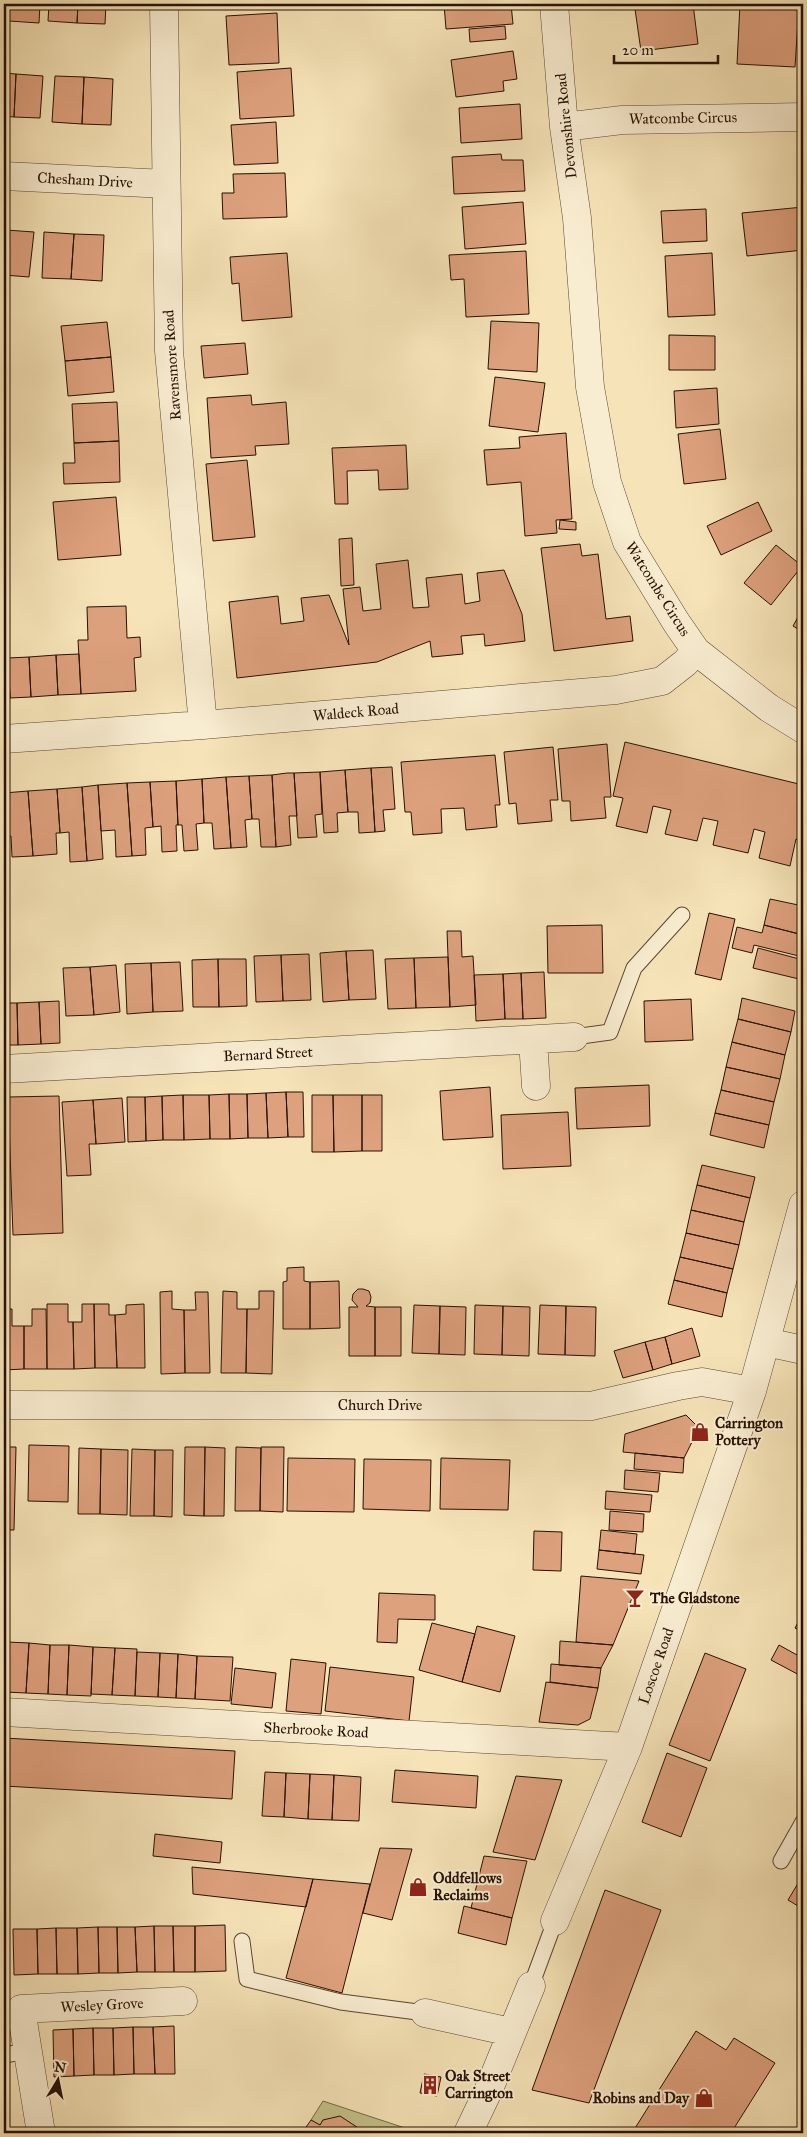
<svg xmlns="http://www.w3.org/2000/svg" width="807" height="2137" viewBox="0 0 807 2137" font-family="'IM FELL Great Primer',serif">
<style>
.green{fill:#c4c189;stroke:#766846}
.building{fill:#dea17e;stroke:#271003}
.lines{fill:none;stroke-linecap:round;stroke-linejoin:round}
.lane-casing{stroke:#5b4530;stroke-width:17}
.street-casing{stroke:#5b4530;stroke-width:29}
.lane{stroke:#f9edd1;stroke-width:15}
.street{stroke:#f9edd1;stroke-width:28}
.labels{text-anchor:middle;stroke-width:4;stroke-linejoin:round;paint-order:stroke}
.street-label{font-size:15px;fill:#271003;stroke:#f9edd1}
.poi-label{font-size:15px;font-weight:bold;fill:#271003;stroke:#f9edd1;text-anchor:start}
</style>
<rect width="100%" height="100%" fill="#f6e4b8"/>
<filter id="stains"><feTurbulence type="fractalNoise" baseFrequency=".004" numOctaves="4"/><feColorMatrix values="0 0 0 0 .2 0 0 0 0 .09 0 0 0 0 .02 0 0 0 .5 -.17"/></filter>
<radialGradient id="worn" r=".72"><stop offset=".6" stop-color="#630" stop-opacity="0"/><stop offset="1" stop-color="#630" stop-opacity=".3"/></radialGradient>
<path class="green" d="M323,2101L405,2128L413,2133H366L340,2117L323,2120L320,2125L311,2120Z"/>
<path class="building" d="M4,4H10L9,21H4Z
M10,4H40L39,23L9,21Z
M49,4H78L77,23L48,21Z
M78,4H106L105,24L77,23Z
M215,4H271V6L215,7Z
M444,4H511L513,24L446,29Z
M679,4H693L698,44L641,51L635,9Z
M740,4L799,5L795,67L737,64Z
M803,12V63H800Z
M277,13L279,63L229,65L226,16Z
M505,26L506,39L470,42L469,29Z
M513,51L517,79L503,81L504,91L456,97L451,60Z
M291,68L294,116L240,119L237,72Z
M4,73L16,74L14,117L4,116Z
M16,74L43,76L40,118L14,117Z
M55,76L84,77L82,124L52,122Z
M84,77L113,79L111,125L82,124Z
M520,104L522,139L461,143L459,108Z
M276,122L278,163L234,165L231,125Z
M501,154L502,160H523L525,191L454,194L452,157Z
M285,173L287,217L223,219L222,193H234L233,174Z
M523,202L526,244L465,249L462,207Z
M803,207V250L747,256L742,213Z
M706,209L707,241L663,243L661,211Z
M6,230L34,232L29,277L4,275Z
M44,232L74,234L71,279L42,278Z
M74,234L104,235L102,281L71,279Z
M526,251L529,314L466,317L464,279L451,280L449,255Z
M287,253L292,317L242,321L239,283L232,284L230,257Z
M712,253L715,315L668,317L665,256Z
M491,321L539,323L537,372L488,369Z
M107,322L111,357L65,361L61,326Z
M669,335L715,336V370H669Z
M245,343L248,374L204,378L201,346Z
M111,357L114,392L68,396L65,361Z
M495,377L545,383L538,432L489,426Z
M717,388L719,424L676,428L674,391Z
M251,395L252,405L286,402L289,444L255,446L256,455L211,458L207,398Z
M117,402L119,441L74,443L72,404Z
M720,429L726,479L684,484L678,434Z
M566,433L572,519L556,520L557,533L525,536L521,482L487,485L484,450L520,448L519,437Z
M119,441L120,482L64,484L63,463H75L74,443Z
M406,445L408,489L379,490L378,470L347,471L348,504H335L332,448Z
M247,460L255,537L213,541L206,464Z
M116,497L121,555L58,560L53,502Z
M758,502L772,531L721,555L707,526Z
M560,520L576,522V530L559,529Z
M352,538L354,585L341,586L339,539Z
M580,544L582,556L598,554L606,619L630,616L633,641L554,651L541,548Z
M776,545L802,566L771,605L744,583Z
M408,560L413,608L429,607L426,578L462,574L465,604L480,601L477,573L504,570L522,614L525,641L485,646L484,634L461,636L463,654L432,657L430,641L377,662L237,678L229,602L278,596L281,624L304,621L301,598L329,595L349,645L343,589L360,587L363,611L381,609L376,564Z
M126,606L127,638L140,637L141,657L134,658L136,691L81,694L78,640H88L87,607Z
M803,608V632L793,626Z
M79,654L81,694L58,695L56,655Z
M56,655L58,695L31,697L29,657Z
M29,657L31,697L10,698L8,658Z
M4,658H8L10,698H4Z
M625,742L803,785V841L796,839L790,866L759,858L765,832L754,829L748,853L713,845L718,821L703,818L697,841L665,834L671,810L653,806L647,833L616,826L623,798L613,796Z
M607,744L611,797H604L606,818L571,821L570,801H562L558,749Z
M553,747L558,800H550L552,821L518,824L516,803L509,804L504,752Z
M495,755L500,805H495L497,827L466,830L464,808L441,809L442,833L413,835L411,812H405L401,762Z
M392,767L395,809L383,810L385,831L375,832L371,768Z
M371,768L375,832L359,833L358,812H348L345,770Z
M345,770L348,812L337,813L338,832L324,833L320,772Z
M320,772L322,814L315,815L317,837L298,838L294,773Z
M287,773H294L297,816H289L291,845L276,847L272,775Z
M272,775L276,847H261L259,819H252L249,776Z
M249,776L252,819L245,820L247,847L231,848L226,777Z
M226,777L231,848L214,849L212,823H204L202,779Z
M202,779L204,823L196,824L198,850L184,851L182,825H178L176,781Z
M176,781L178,825H176L177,851L162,852L161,826L153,827L150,782Z
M150,782L153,827L145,828L146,855L132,856L127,783Z
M127,783L132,856L116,857L115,830L101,831L98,785Z
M98,785L103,859L87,861L82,787Z
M82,787L87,861L70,862L69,832L60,833L57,789Z
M57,789L60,833H56L57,854L33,856L28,791Z
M28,791L33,856L12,857L11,836L4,837V793Z
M770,899L803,906V935L764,925Z
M709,913L735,919L721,980L695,974Z
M602,925L603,973H548L547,926Z
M764,925L803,935V957L754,945L752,953L732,948L737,927L762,933Z
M447,931H461L462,957L473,956L476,1005L450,1007Z
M758,948L803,960V980L753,968Z
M373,950L376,999L349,1000L346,951Z
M346,951L349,1000L323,1002L320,953Z
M309,954L311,1000L283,1001L281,955Z
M281,955L283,1001L256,1002L254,956Z
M448,957L450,1007L416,1008L414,958Z
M414,958L416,1008L388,1009L385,959Z
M218,959H246L247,1006L219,1007Z
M218,959L219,1007H193L192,960Z
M180,962L183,1011L153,1012L151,963Z
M151,963L153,1012L127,1014L125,964Z
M116,965L120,1012L94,1015L90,967Z
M90,967L94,1015L66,1016L63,968Z
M544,972L546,1018L523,1019L521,973Z
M521,973L523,1019H505L503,974Z
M503,974L505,1019L476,1021L474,975Z
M742,998L795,1011L791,1032L738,1019Z
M691,999L693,1040L645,1042L644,1001Z
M59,1001L60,1043L41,1044L39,1002Z
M39,1002L41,1044L18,1045L17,1003Z
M4,1003H17L18,1045H4Z
M738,1019L791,1032L785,1055L732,1042Z
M732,1042L785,1055L780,1079L726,1067Z
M726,1067L780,1079L774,1102L721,1090Z
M649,1085L650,1126L577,1129L575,1088Z
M490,1087L493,1137L443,1140L440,1091Z
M721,1090L774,1102L769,1125L715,1113Z
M286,1092H303L304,1137H288Z
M286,1092L288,1137L268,1138L266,1093Z
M266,1093L268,1138H248L247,1094Z
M229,1094H247L248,1138L230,1139Z
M229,1094L230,1139H210L209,1095Z
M183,1095H209L210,1139L184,1140Z
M183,1095L184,1140H163L162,1096Z
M312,1095H333L334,1152H312Z
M333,1095H362V1151L334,1152Z
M362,1095H382V1151H362Z
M59,1096L63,1233L13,1235L8,1097Z
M162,1096L163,1140L146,1141L145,1097Z
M127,1097H145L146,1141L128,1142Z
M122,1098L125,1142L96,1144L93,1100Z
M93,1100L96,1144H89L91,1175L67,1176L62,1102Z
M568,1112L571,1166L503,1169L501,1115Z
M715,1113L769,1125L764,1148L710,1135Z
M702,1165L755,1177L750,1198L697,1185Z
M697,1185L750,1198L744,1222L691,1210Z
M691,1210L744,1222L739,1245L686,1233Z
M686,1233L739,1245L733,1269L680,1257Z
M680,1257L733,1269L727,1293L674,1280Z
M304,1267V1281L310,1282V1329H283V1282L287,1281V1268Z
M674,1280L727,1293L722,1317L668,1304Z
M339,1281L340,1328L310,1329V1282Z
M358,1289H363L369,1291L371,1297L370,1303L366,1306L375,1307V1356H349V1307H358L352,1300L353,1294Z
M172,1291V1309L184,1310L185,1373L161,1374L160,1292Z
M223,1291L237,1292V1309H247L246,1373H221Z
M259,1291H274L272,1374L246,1373L247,1309H259Z
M195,1292H208L210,1373H185L184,1310H196Z
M47,1304H68V1322H73L74,1369H47Z
M82,1304H94L95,1368L74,1369L73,1322H82Z
M94,1304H109V1315H115L117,1368H95Z
M144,1304L145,1368H117L115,1315L126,1314V1305Z
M414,1305L440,1306L439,1354L412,1353Z
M475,1305L503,1306L502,1355L474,1354Z
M540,1305L566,1306L565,1355L538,1354Z
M440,1306L466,1307L465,1355L439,1354Z
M503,1306L530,1307L529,1356L502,1355Z
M566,1306L596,1307L595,1356L565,1355Z
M375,1307H401V1356H375Z
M4,1309H12V1326H24V1369L4,1370Z
M32,1309H46L47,1369H24V1326H32Z
M692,1328L700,1356L672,1364L665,1337Z
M665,1337L672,1364L653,1370L645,1342Z
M645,1342L653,1370L623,1378L614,1351Z
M686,1415L699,1428L684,1458L623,1452L625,1434Z
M29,1445L69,1446L68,1502L28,1501Z
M4,1447H16L14,1530H4Z
M185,1447H205L204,1516L184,1515Z
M205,1447L225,1448L224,1516H204Z
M236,1447L261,1448L260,1511H235Z
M284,1447L283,1512L260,1511L261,1447Z
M79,1448L101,1449L100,1514H78Z
M101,1449L128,1450L127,1515L100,1514Z
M132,1449L155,1450L154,1516H130Z
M155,1450H173L172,1517L154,1516Z
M635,1453L684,1458L683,1473L634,1469Z
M288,1458L355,1459L354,1512L287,1511Z
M441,1458L510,1460L508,1510L440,1509Z
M364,1459L431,1460L430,1511L363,1509Z
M625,1470L660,1473L658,1492L624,1489Z
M606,1491L652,1495L650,1512L605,1509Z
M610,1511L644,1514L643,1532L609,1530Z
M601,1530L637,1534L635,1554L599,1550Z
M534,1531L562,1532L561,1571L533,1570Z
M599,1550L644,1555L641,1574L597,1569Z
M581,1576L639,1581L613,1645L576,1642Z
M379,1593L435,1595V1620L398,1619L397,1643L377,1642Z
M803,1613V1632L795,1628Z
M432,1623L475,1634L462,1682L419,1670Z
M477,1626L515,1636L500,1692L462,1682Z
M560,1641L613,1645L601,1668L559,1665Z
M4,1642H7L5,1692L4,1691Z
M7,1642L29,1643L26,1693L5,1692Z
M29,1643L50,1645L48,1694L26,1693Z
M803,1644V1677L771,1660L779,1645L797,1655Z
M50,1645H69L67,1695L48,1694Z
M69,1645L93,1647L91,1696L67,1695Z
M93,1647L115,1648L112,1695L91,1694Z
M115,1648L137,1649L135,1696L112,1695Z
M137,1652L160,1653L158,1697L135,1696Z
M160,1653L178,1654L176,1698L158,1697Z
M705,1653L746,1669L710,1761L669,1745Z
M178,1654L197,1656L195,1699L176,1698Z
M197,1656L233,1657L230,1701L195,1699Z
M291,1659L326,1663L321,1714L286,1711Z
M551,1664L601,1668L598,1688L550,1682Z
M330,1667L414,1677L409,1721L325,1711Z
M235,1668L276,1673L272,1708L231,1704Z
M546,1682L598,1688L590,1719L578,1725L539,1722Z
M4,1738L235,1751L232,1799L4,1786Z
M667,1753L707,1768L681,1837L642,1822Z
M395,1770L478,1776L476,1808L392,1802Z
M265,1772L286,1773L284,1817L262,1816Z
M286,1773L310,1774L308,1819L284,1817Z
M310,1774L334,1775L332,1820L308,1819Z
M334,1775L361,1777L359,1821L332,1820Z
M516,1776L562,1780L535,1860L493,1852Z
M155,1834L222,1842L220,1863L153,1856Z
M380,1848L412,1849L392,1920L363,1913Z
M484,1856L527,1861L512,1918L471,1908Z
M192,1867L313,1879L306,1907L193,1894Z
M803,1875V1909L788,1900Z
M313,1879L370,1884L342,1993L286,1978Z
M605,1890L661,1910L589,2103L532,2090Z
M464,1906L512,1918L506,1945L458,1933Z
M225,1925L226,1971L195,1972V1926Z
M154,1926H173L174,1972H155Z
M154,1926L155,1972H137L135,1927Z
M173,1926H195V1972H174Z
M98,1927H117L118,1973H99Z
M98,1927L99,1973L78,1974L77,1928Z
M117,1927H135L137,1972L118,1973Z
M56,1928H77L78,1974H57Z
M56,1928L57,1974H38L37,1929Z
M13,1929H37L38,1974L14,1975Z
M174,2026L175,2074H155L153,2027Z
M133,2027L134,2074L114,2075L113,2028Z
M133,2027H153L155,2074H134Z
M93,2028L94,2075L74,2076L73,2029Z
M93,2028H113L114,2075H94Z
M73,2029L74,2076L54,2077L53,2030Z
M696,2031L726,2050L734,2038L775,2063L731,2133H632Z
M424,2074L441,2077L437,2096L420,2093Z
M340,2116L366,2133H302L311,2120L320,2125L323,2120Z"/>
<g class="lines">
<g class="lane-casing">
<path id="lane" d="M574,1037L610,1032L634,968L682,915
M781,1861L803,1822
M242,1941L247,1979L341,2002L425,2013
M531,1986L555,1921
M4,2055L28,2051"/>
</g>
<g class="street-casing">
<path id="street" d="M164,4L169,351L203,725
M554,4L564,127L577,218L590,387L607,482L627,542L676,622L696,651L769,708L803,729
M564,127L622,120L803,117
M4,176L166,184
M4,739L203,725L616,690L662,681L685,663L696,651
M533,1040L536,1086
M4,1069L574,1037
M766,1342L803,1350
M4,1405L591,1406L678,1386L702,1382L752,1391
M4,1712L628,1747
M555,1921L628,1747L752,1391L803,1205
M425,2013L511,2032
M41,2133L21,2009L183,2001
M468,2133L489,2089L531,1986"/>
</g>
<use href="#lane" class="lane"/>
<use href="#street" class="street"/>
</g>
<defs>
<g id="shop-bare" transform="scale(1.5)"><path d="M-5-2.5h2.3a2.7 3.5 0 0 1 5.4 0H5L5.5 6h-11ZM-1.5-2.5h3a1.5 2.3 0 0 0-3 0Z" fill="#8f2418" stroke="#f9edd1" stroke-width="2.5" paint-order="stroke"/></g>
<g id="bar-bare" transform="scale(1.5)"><path d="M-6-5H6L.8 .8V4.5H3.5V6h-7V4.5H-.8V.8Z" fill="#8f2418" stroke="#f9edd1" stroke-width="2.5" paint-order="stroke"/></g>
<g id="building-bare" transform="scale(1.5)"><path d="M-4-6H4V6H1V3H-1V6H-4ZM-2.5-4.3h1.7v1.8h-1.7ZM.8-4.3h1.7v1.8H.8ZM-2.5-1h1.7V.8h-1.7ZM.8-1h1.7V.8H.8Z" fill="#8f2418" stroke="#f9edd1" stroke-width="2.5" paint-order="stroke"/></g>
</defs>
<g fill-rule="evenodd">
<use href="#shop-bare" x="700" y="1432"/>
<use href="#bar-bare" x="635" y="1598"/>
<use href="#shop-bare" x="418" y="1887"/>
<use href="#building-bare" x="430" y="2085"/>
<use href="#shop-bare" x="704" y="2098"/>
</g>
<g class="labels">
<g class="street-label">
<text transform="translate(683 118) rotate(-1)" y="5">Watcombe Circus</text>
<text transform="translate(566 126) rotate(-96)" y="5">Devonshire Road</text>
<text transform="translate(85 180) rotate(3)" y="5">Chesham Drive</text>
<text transform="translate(172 365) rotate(-94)" y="5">Ravensmore Road</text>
<text transform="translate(658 589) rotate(58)" y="5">Watcombe Circus</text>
<text transform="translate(356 712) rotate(-5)" y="5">Waldeck Road</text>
<text transform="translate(268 1054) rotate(-3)" y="5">Bernard Street</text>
<text x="380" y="1410">Church Drive</text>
<text transform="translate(656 1666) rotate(-71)" y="5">Loscoe Road</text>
<text transform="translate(316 1730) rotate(3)" y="5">Sherbrooke Road</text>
<text transform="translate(102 2005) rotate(-3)" y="5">Wesley Grove</text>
</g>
<g class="poi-label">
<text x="715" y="1428">Carrington<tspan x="715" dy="17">Pottery</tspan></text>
<text x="650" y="1603">The Gladstone</text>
<text x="433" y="1883">Oddfellows<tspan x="433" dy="17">Reclaims</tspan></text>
<text x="445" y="2081">Oak Street<tspan x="445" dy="17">Carrington</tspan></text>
<text x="689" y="2103" text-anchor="end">Robins and Day</text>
</g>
</g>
<rect width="807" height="2137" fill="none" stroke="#f6e4b8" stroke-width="20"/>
<rect x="5" y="5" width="797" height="2127" fill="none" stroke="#271003" stroke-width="2.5"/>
<rect x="10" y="10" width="787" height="2117" fill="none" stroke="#271003"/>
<g transform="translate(58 2080) rotate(10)" stroke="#f9edd1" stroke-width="4" paint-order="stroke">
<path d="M0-4L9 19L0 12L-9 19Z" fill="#271003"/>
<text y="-8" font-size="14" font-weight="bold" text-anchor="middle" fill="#271003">N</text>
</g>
<path d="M614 55v8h104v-8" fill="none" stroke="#271003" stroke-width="2.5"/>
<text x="622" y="55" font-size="15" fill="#271003" stroke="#f9edd1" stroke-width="4" paint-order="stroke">20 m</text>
<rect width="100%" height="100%" filter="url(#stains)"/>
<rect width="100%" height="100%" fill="url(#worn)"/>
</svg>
